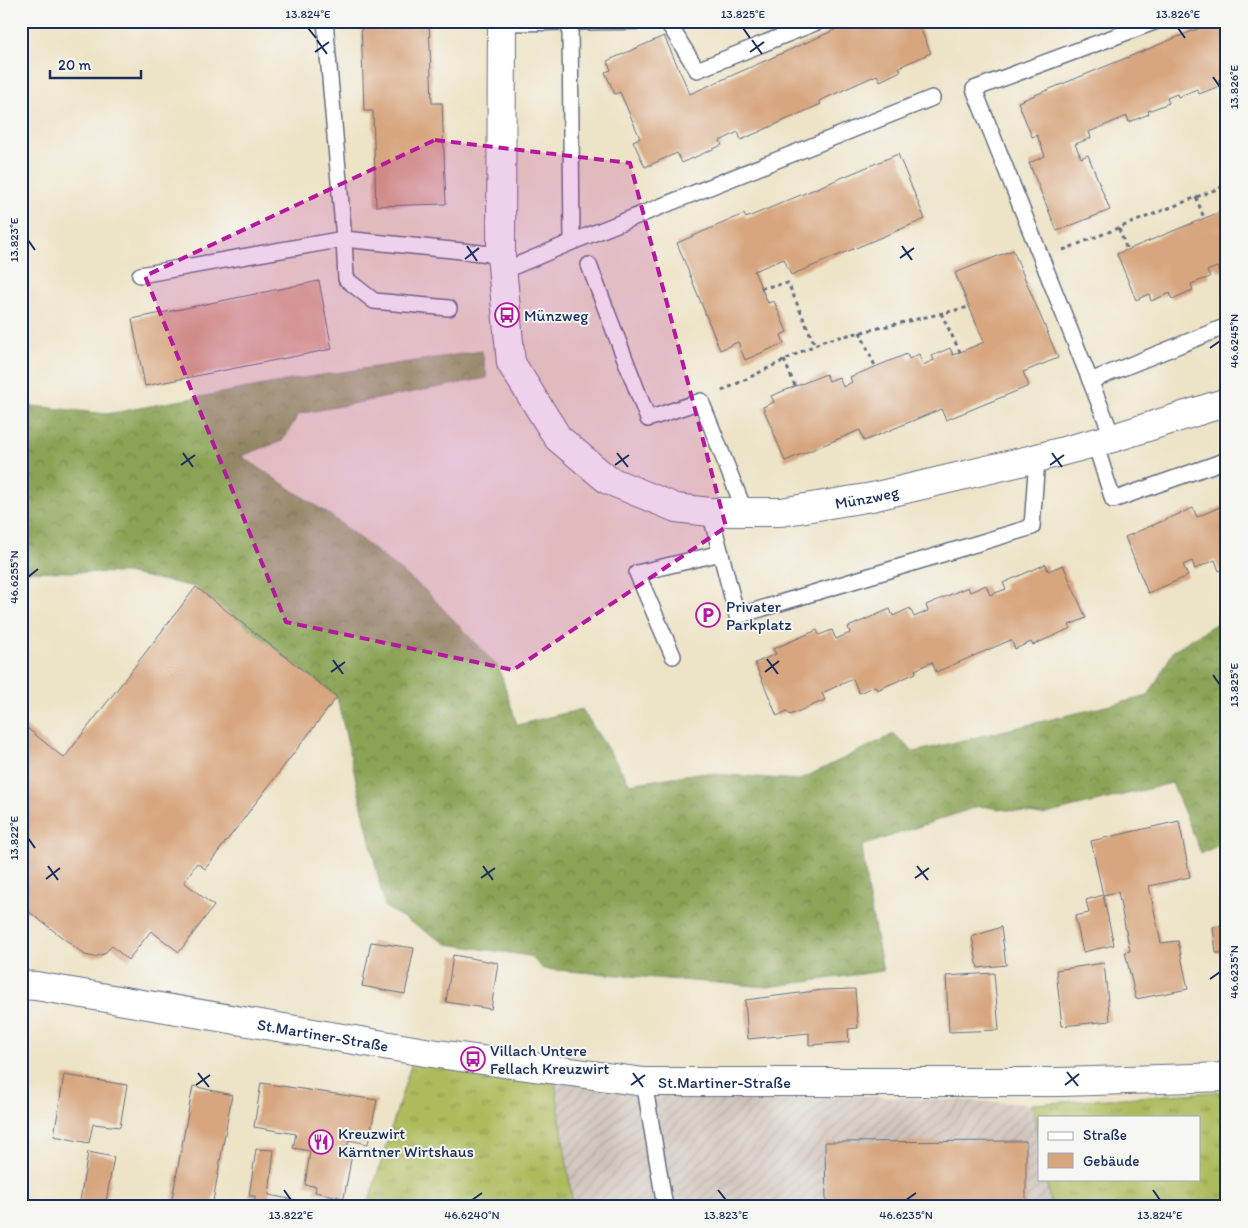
<svg xmlns="http://www.w3.org/2000/svg" width="1248" height="1228" viewBox="0 0 1248 1228" font-family="Itim,sans-serif">
<style>
.industrial{fill:url(#industrial-furrows)}
.grass{fill:url(#grass-tufts);stroke:#64755e}
.forest{fill:url(#forest-crowns);stroke:#526959}
.building{fill:#d7a57e}
.lines{fill:none;stroke-linecap:round;stroke-linejoin:round}
.service-casing{stroke:#646e82;stroke-width:18}
.minor-casing{stroke:#646e82;stroke-width:30}
.path{stroke:#646e82;stroke-width:3;stroke-dasharray:4 4;stroke-linecap:butt}
.service{stroke:#fff;stroke-width:15}
.minor{stroke:#fff;stroke-width:28}
.marked{fill:#b5179e;fill-opacity:0.2;stroke:#b5179e;stroke-width:4;stroke-dasharray:10 6;stroke-linejoin:round}
.ticks{fill:none;stroke:#1b2f5e;stroke-width:2}
.labels{text-anchor:middle;stroke-width:4;stroke-linejoin:round;paint-order:stroke}
.poi-label{font-size:16px;fill:#1b2f5e;stroke:#f6f6f2;text-anchor:start}
.street-label{font-size:16px;fill:#1b2f5e;stroke:#f6f6f2}
.neatline{fill:none;stroke:#1b2f5e;stroke-width:2}
.ticks-label{font-size:12px;text-anchor:middle;fill:#1b2f5e}
</style>
<defs>
<pattern id="industrial-furrows" width="10" height="10" patternUnits="userSpaceOnUse" patternTransform="scale(1.25)"><rect width="10" height="10" fill="#cec2b9"/><path d="M-1 1l2-2M0 10L10 0M9 11l2-2" fill="none" stroke="#b0a7a1"/></pattern>
<pattern id="grass-tufts" width="24" height="20" patternUnits="userSpaceOnUse" patternTransform="scale(1.25)"><rect width="24" height="20" fill="#aebb5d"/><path d="M3 7l-1-3M5 7V3M7 7l1-3M15 17l-1-3M17 17v-4M19 17l1-3" fill="none" stroke="#8d9850"/></pattern>
<pattern id="forest-crowns" width="20" height="18" patternUnits="userSpaceOnUse" patternTransform="scale(1.25)"><rect width="20" height="18" fill="#8aa354"/><path d="M2 6a3 3 0 1 1 6 0M12 15a3 3 0 1 1 6 0" fill="none" stroke="#708549"/></pattern>
</defs>
<rect width="100%" height="100%" fill="#f6f6f2"/>
<filter id="ink" filterUnits="userSpaceOnUse"><feTurbulence type="fractalNoise" baseFrequency=".02" numOctaves="2"/><feDisplacementMap in="SourceGraphic" scale="10" xChannelSelector="R" yChannelSelector="G"/><feConvolveMatrix kernelMatrix="1 2 1 2 8 2 1 2 1" color-interpolation-filters="sRGB"/></filter>
<filter id="wash" filterUnits="userSpaceOnUse"><feTurbulence type="fractalNoise" baseFrequency=".0096" numOctaves="4" result="noise"/><feDisplacementMap in="SourceGraphic" scale="20" xChannelSelector="R" yChannelSelector="G"/><feGaussianBlur stdDeviation="1.12" result="paint"/><feColorMatrix in="noise" values="0 0 0 0 0 0 0 0 0 0 0 0 0 0 0 0 0 1.4 0 .05"/><feComposite in="paint" operator="in"/></filter>
<g filter="url(#wash)">
<rect width="100%" height="100%" fill="#ede3c6"/>
<path class="industrial" d="M555,1081L1032,1104L1039,1144V1179H1046L1051,1207H573Z"/>
<path class="grass" d="M413,1058L555,1081L573,1207H367Z
M1227,1091V1207H1051L1046,1179H1199V1117H1039V1144L1032,1104Z"/>
<path class="forest" d="M482,351L487,378L299,414L282,441L241,456L330,515L425,590L499,668L517,725L582,709L630,784L698,773L799,780L894,734L914,752L1148,696L1174,650L1225,618H1227V842L1201,853L1172,783L1042,815L979,806L862,846L868,894L883,971L768,987L543,969L530,956L447,944L385,907L337,697L196,587L126,573L21,571V400L24,405L107,414L302,378Z"/>
<g id="blocks">
<path class="building" d="M361,21H429L432,103H442L446,204L376,206L373,111H364Z
M855,21H917L931,53L899,67L901,71L880,81L877,75L819,101L821,104L741,140L738,132L720,141L722,145L682,163L677,153L645,167L633,141L640,138L620,92L615,94L605,72L611,70L607,61L664,36L690,94Z
M1217,21H1225L1227,26V77L1218,80L1220,86L1199,94L1197,89L1178,97L1177,94L1167,98L1169,103L1148,111L1149,114L1129,122L1127,116L1089,132L1091,138L1075,144L1081,158L1088,155L1110,210L1057,231L1029,163L1045,156L1037,135L1032,137L1018,102Z
M898,154L925,219L791,275L784,259L754,271L768,303L774,301L787,332L781,335L784,343L745,360L738,342L720,350L677,243L744,214L746,218Z
M1227,209V269L1219,272L1217,267L1207,271L1210,277L1191,284L1193,290L1172,299L1170,293L1151,301L1149,294L1136,300L1117,254Z
M1013,250L1058,358L1023,372L1029,386L946,420L941,409L864,441L860,430L785,461L763,407L774,402L771,396L826,374L829,381L839,377L843,387L852,382L850,377L907,354L909,359L919,354L923,365L934,360L932,356L950,348L953,355L984,342L955,273Z
M319,281L332,349L145,386L132,319Z
M1227,504V568L1219,571L1215,560L1195,569L1192,561L1183,565L1188,576L1148,593L1125,537L1193,508L1197,517Z
M1046,564L1048,571L1063,565L1086,618L1069,625L1071,628L1033,645L1031,642L1015,649L1011,640L936,672L932,662L915,670L916,673L877,690L875,686L859,693L853,679L822,693L825,700L790,715L787,711L777,716L755,663L776,654L773,649L817,630L819,635L832,630L836,639L850,633L848,627L890,609L893,616L910,608L914,617L928,611L926,605L968,587L970,592L986,585L990,595L1006,589L1003,583Z
M196,587L337,697L205,869L197,863L184,882L214,906L179,952L151,931L128,960L112,946L104,954L94,957L85,955L28,911L21,914V723L64,758Z
M1179,821L1190,877L1149,886L1161,943L1178,941L1188,989L1136,999L1125,952L1130,951L1118,892L1103,895L1114,945L1083,952L1075,916L1089,913L1086,900L1103,895L1091,841Z
M1227,926V953H1216L1213,927Z
M1001,927L1006,965L978,968L972,937Z
M371,942L414,948L405,994L362,986Z
M453,955L498,963L491,1009L446,1002Z
M1104,963L1110,1021L1062,1026L1056,970Z
M994,973L999,1030L949,1032L946,976Z
M855,989L858,1028L848,1029L849,1042L809,1045V1033L748,1039L745,1000L823,990Z
M64,1075L127,1085L120,1127L93,1124L89,1143L54,1136Z
M261,1083L377,1100L368,1144L349,1140L346,1152L352,1154L344,1198L315,1192L316,1186L305,1185L310,1151L293,1148L296,1134L254,1127Z
M193,1086L232,1095L212,1207L172,1199Z
M1026,1141V1207H826L825,1142Z
M256,1149L274,1150L269,1195L315,1204L314,1207H254L255,1196H249Z
M88,1152L114,1157L105,1207H79Z"/>
</g>
</g>
<g filter="url(#ink)">
<use href="#blocks" fill-opacity="0" stroke="#646e82" stroke-width="1"/>
<g class="lines">
<g class="service-casing">
<path id="service" d="M325,21L344,239L346,279L374,301L449,308
M667,21L697,70L820,21
M502,23L652,21
M570,23L572,242
M589,265L648,419L701,401L745,512
M503,271L572,242L932,98
M140,275L344,239L501,255
M1090,381L1227,326
M1113,438L974,89L1157,21
M1095,443L1113,500L1227,460
M710,512L737,616L1032,527L1037,458
M673,656L637,573L721,553
M644,1082L665,1207"/>
</g>
<g class="minor-casing">
<g id="minor">
<path id="s1" d="M502,21L501,255L511,363L558,438L608,480L676,508L710,512H781L872,497L1037,458L1113,438L1227,402"/>
<path id="s2" d="M21,985L36,986L431,1053L644,1082H1060L1227,1077"/>
</g>
</g>
<path class="path" d="M1196,197L1204,218
M1119,229L1127,250
M1063,250L1227,185
M761,288L788,283L815,345
M941,313L960,352
M860,332L875,366
M784,360L795,386
M722,391L823,341L969,307"/>
<use href="#service" class="service"/>
<use href="#minor" class="minor"/>
</g>
</g>
<path class="marked" d="M435,140L630,163L726,527L513,670L286,622L145,276Z"/>
<path class="ticks" d="M308,28L316,38M743,28L750,38M1178,28L1185,38M317,40L327,54M752,40L762,54M315,52L329,42M750,52L764,42M1213,77L1220,87M28,240L35,250M467,246L477,261M902,246L912,260M900,258L914,248M465,259L479,248M1210,348L1220,341M183,453L193,467M617,453L628,467M1052,453L1062,467M181,465L195,455M615,465L629,455M1050,465L1064,455M28,577L38,569M767,659L778,674M333,660L343,674M331,672L345,662M765,672L779,661M1213,675L1220,685M28,838L35,848M48,866L58,880M483,866L493,880M917,866L928,880M481,878L495,868M915,878L929,868M46,879L60,868M1210,979L1220,972M1067,1072L1078,1086M198,1073L209,1087M633,1073L643,1087M196,1085L210,1075M631,1085L645,1075M1065,1085L1079,1074M284,1190L291,1200M718,1190L726,1200M1153,1190L1160,1200M472,1200L482,1193M906,1200L916,1193"/>
<defs>
<g id="bus-ring" transform="scale(1.25)"><circle r="9.5" fill="#f6f6f2" stroke="#b5179e" stroke-width="1.5"/><path d="M-5-6H5V4H4V6H2V4H-2V6H-4V4H-5ZM-3.5-4V0h7V-4ZM-3.5 1.2v1.5H-2V1.2ZM2 1.2v1.5H3.5V1.2Z" fill="#b5179e"/></g>
<g id="parking-ring" transform="scale(1.25)"><circle r="9.5" fill="#f6f6f2" stroke="#b5179e" stroke-width="1.5"/><path d="M-3.5-5.5H1a3.5 3.5 0 0 1 0 7H-1V5.5H-3.5ZM-1-3.4V-.6H.8a1.4 1.4 0 0 0 0-2.8Z" fill="#b5179e"/></g>
<g id="restaurant-ring" transform="scale(1.25)"><circle r="9.5" fill="#f6f6f2" stroke="#b5179e" stroke-width="1.5"/><path d="M-5-6h1v4h1v-4h1v4h1v-4h1v5L-1.5 .5V6h-2V.5L-5-1ZM5-6V6H3V1.5H1.5Q1.5-4 5-6Z" fill="#b5179e"/></g>
</defs>
<g fill-rule="evenodd">
<use href="#bus-ring" x="507" y="315"/>
<use href="#parking-ring" x="708" y="615"/>
<use href="#bus-ring" x="473" y="1059"/>
<use href="#restaurant-ring" x="321" y="1142"/>
</g>
<g class="labels">
<g class="poi-label">
<text x="524" y="321">Münzweg</text>
<text x="726" y="612">Privater<tspan x="726" dy="18">Parkplatz</tspan></text>
<text x="490" y="1056">Villach Untere<tspan x="490" dy="18">Fellach Kreuzwirt</tspan></text>
<text x="338" y="1139">Kreuzwirt<tspan x="338" dy="18">Kärntner Wirtshaus</tspan></text>
</g>
<g class="street-label">
<text dy="6" stroke="none"><textPath href="#s1" startOffset="762">Münzweg</textPath></text>
<text dy="6" stroke="none"><textPath href="#s2" startOffset="306">St.Martiner-Straße</textPath></text>
<text dy="6" stroke="none"><textPath href="#s2" startOffset="711">St.Martiner-Straße</textPath></text>
</g>
</g>
<rect width="1248" height="1228" fill="none" stroke="#f6f6f2" stroke-width="55"/>
<rect x="1038" y="1116" width="162" height="65" fill="#f6f6f2" stroke="#9ea6b7"/>
<rect x="1048" y="1132" width="25" height="8" fill="#ffffff" stroke="#9ea6b7"/>
<text x="1083" y="1140" font-size="15" fill="#1b2f5e">Straße</text>
<rect x="1048" y="1153" width="25" height="15" fill="#d7a57e" stroke="#9ea6b7"/>
<text x="1083" y="1166" font-size="15" fill="#1b2f5e">Gebäude</text>
<path d="M50 70v8h91v-8" fill="none" stroke="#1b2f5e" stroke-width="2.5"/>
<text x="58" y="70" font-size="15" fill="#1b2f5e" stroke="#f6f6f2" stroke-width="4" paint-order="stroke">20 m</text>
<rect x="28" y="28" width="1192" height="1172" class="neatline"/>
<g class="ticks-label">
<text x="308" y="18">13.824°E</text>
<text x="743" y="18">13.825°E</text>
<text x="1178" y="18">13.826°E</text>
<text transform="translate(1234 87) rotate(-90)" y="4">13.826°E</text>
<text transform="translate(14 240) rotate(-90)" y="4">13.823°E</text>
<text transform="translate(1234 341) rotate(-90)" y="4">46.6245°N</text>
<text transform="translate(14 577) rotate(-90)" y="4">46.6255°N</text>
<text transform="translate(1234 685) rotate(-90)" y="4">13.825°E</text>
<text transform="translate(14 838) rotate(-90)" y="4">13.822°E</text>
<text transform="translate(1234 972) rotate(-90)" y="4">46.6235°N</text>
<text x="291" y="1219">13.822°E</text>
<text x="472" y="1219">46.6240°N</text>
<text x="726" y="1219">13.823°E</text>
<text x="906" y="1219">46.6235°N</text>
<text x="1160" y="1219">13.824°E</text>
</g>
</svg>
